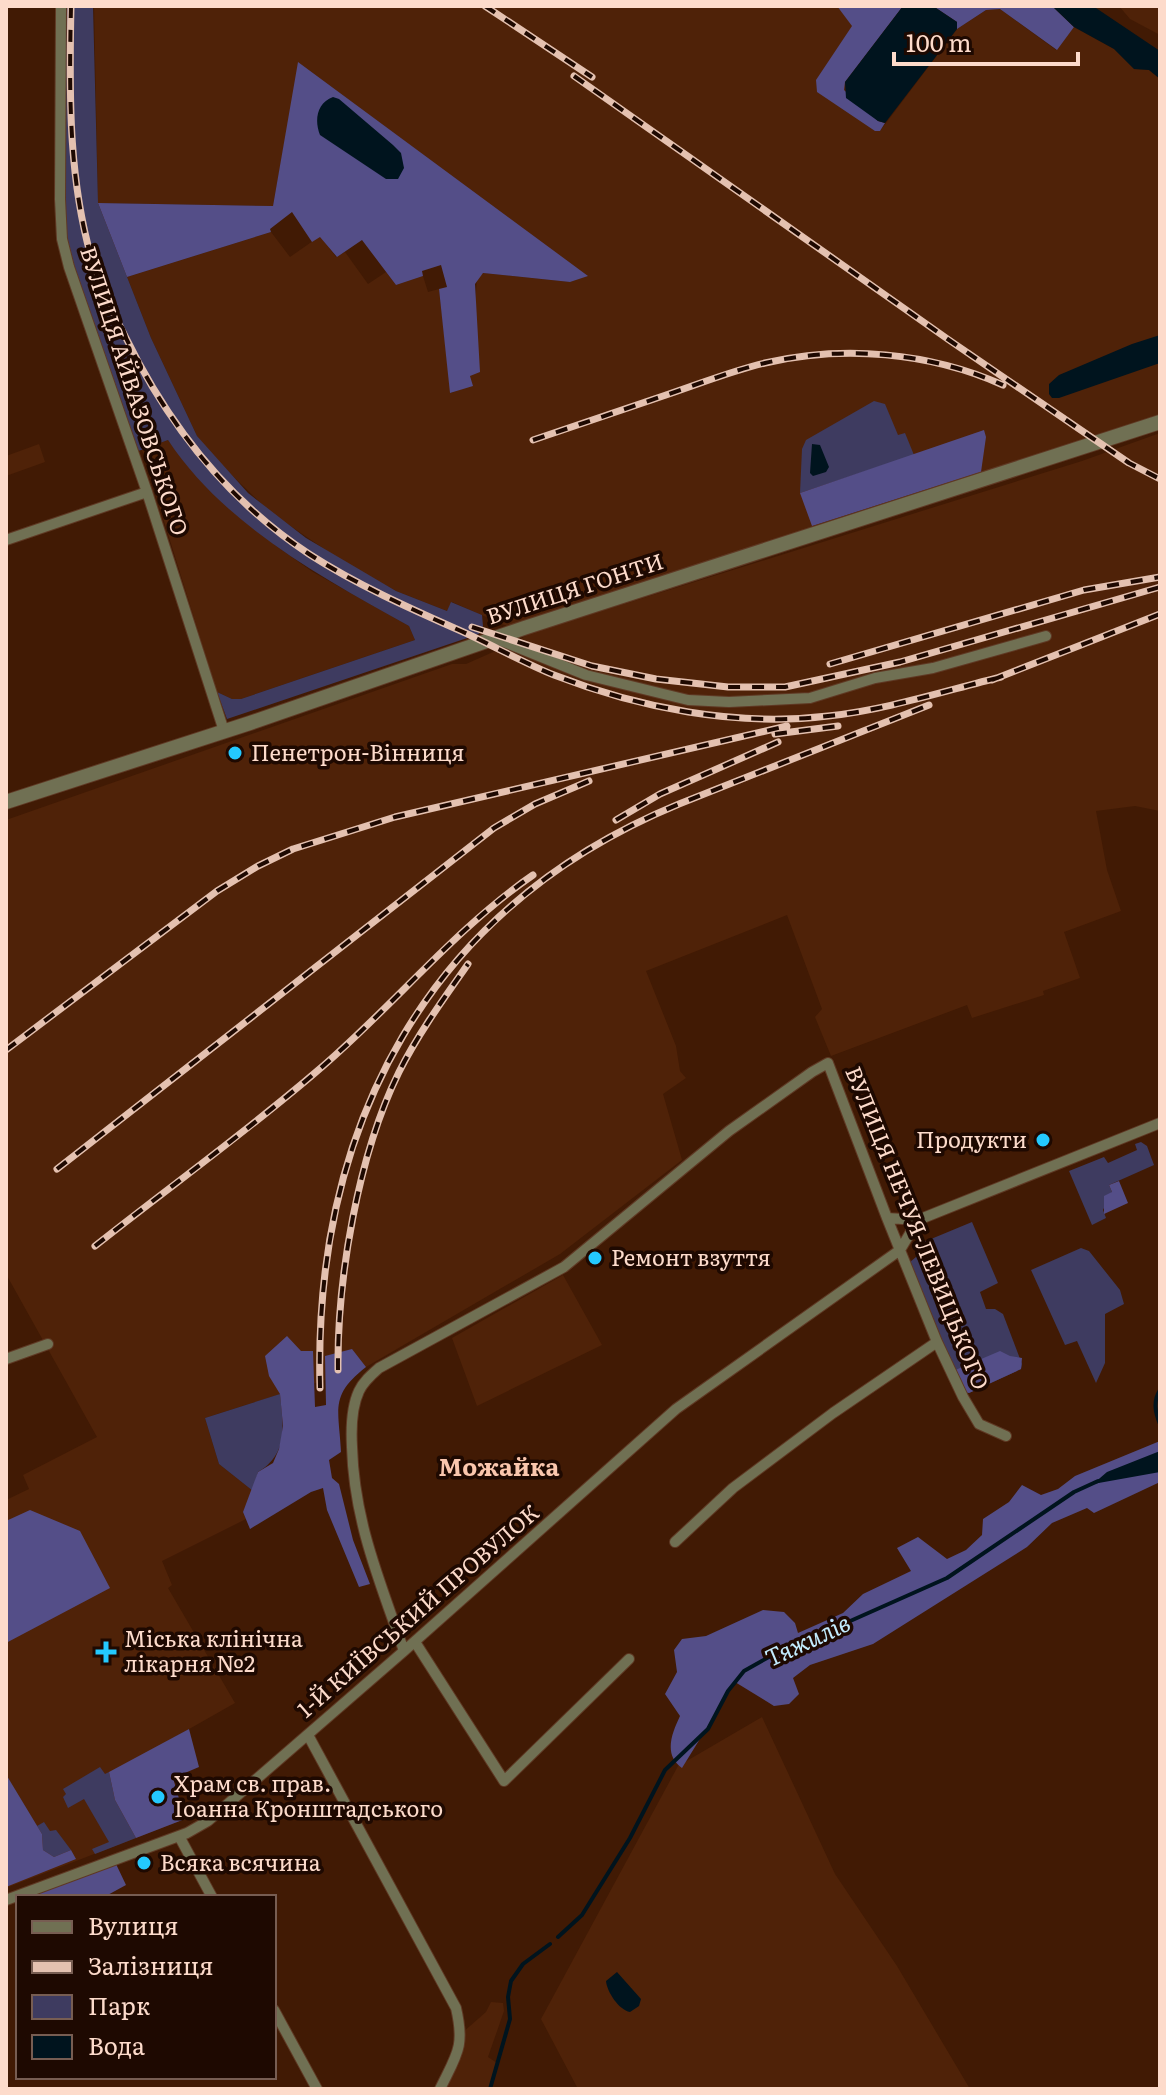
<svg xmlns="http://www.w3.org/2000/svg" width="1166" height="2095" viewBox="0 0 1166 2095" font-family="Literata,serif">
<style>
.built{fill:#4f2208}
.green{fill:#3e3b60}
.forest{fill:#544e88}
.water{fill:#00141e}
.lines{fill:none;stroke-linecap:round;stroke-linejoin:round}
.stream{stroke:#00141e;stroke-width:4}
.minor-casing{stroke:#5f3924;stroke-width:12}
.tertiary-casing{stroke:#5f3924;stroke-width:16}
.minor{stroke:#707053;stroke-width:10}
.tertiary{stroke:#707053;stroke-width:14}
.rail-casing{stroke:#e4c1b0;stroke-width:7}
.rail{stroke:#1e0901;stroke-width:4;stroke-dasharray:12;stroke-linecap:butt}
.poi-dot{fill:#24c9fe;stroke:#1e0901;stroke-width:3}
.labels{text-anchor:middle;stroke-width:7;stroke-linejoin:round;paint-order:stroke}
.street-label{font-size:22px;fill:#fddbcb;stroke:#1e0901}
.poi-label{font-size:22px;fill:#fddbcb;stroke:#1e0901;text-anchor:start}
.neighbourhood-label{font-size:24px;font-weight:bold;fill:#fac6ad;stroke:#1e0901}
.water-label{font-size:24px;font-style:italic;fill:#c2ebfd;stroke:#1e0901}
</style>
<rect width="100%" height="100%" fill="#411a04"/>
<path class="built" d="M94,6H837L853,25L851,30L880,131L957,29L986,10L994,7L1000,9L1056,50L1074,27L1114,49L1134,69L1149,70L1160,79V422L516,630L452,602L447,611L396,591L339,559L270,512L211,455L197,436L151,338L127,277L271,232L290,257L320,236L336,257L345,252L368,284L386,272L396,285L423,276L428,292L439,289L451,393L472,385L470,376L477,278L483,273L570,282L587,276L299,63L273,206L98,203Z
M1119,6H1160V35L1130,19Z
M1160,433V811L1135,806L1096,811L1107,870L1121,911L1064,932L1080,978L1043,991L1044,995L972,1018L967,1005L831,1056L815,1017L822,1009L787,915L646,971L676,1046L680,1071L686,1078L663,1094L682,1160L560,1254L366,1367L205,1418L219,1464L253,1491L243,1512L246,1519L162,1561L172,1585L168,1588L235,1703L168,1741L173,1781L185,1819L6,1888V1500L29,1489L23,1475L97,1437L6,1274V820L452,664H466L518,641L528,634L1082,461Z
M168,440L189,467L213,492L276,546L313,572L409,626L415,640L241,699H232L217,692L142,450Z
M39,444L45,462L6,476V456Z
M563,1275L602,1345L477,1406L452,1338Z
M762,1717L835,1874L897,1966L970,2089H578L541,2019L678,1766Z
M491,2002L503,2003L504,2011L488,2057L497,2063L490,2089H440L462,2033L486,2012Z"/>
<path class="green" d="M61,6H93L98,203L151,338L197,436L248,493L306,538L396,591L447,611L451,602L482,615L483,626L479,634L227,719L217,692L232,699H241L415,640L409,626C323,578 224,525 168,440L133,453L69,267L60,199Z
M874,401L885,404L898,435L905,433L914,455L800,493L802,449L806,440Z
M1141,1142L1147,1146L1154,1165L1109,1185L1112,1192L1103,1210L1106,1218L1092,1225L1069,1171L1104,1157L1108,1163L1137,1150L1135,1144Z
M972,1222L998,1283L980,1292L986,1309H995L1003,1314L1022,1364L1021,1369L969,1393L965,1392L939,1341L910,1262L916,1257L919,1244Z
M1081,1248L1089,1251L1120,1290L1124,1304L1105,1314V1363L1096,1383L1077,1341L1065,1345L1031,1270Z
M280,1394C283,1426 289,1453 258,1472L253,1491L219,1464L205,1418Z
M100,1767L105,1774L109,1772L115,1800L136,1838L95,1854L92,1849L109,1842L84,1799L68,1808L63,1797L66,1794L63,1789Z
M44,1822L50,1831L56,1830L71,1850L54,1857L43,1850L42,1834L37,1826Z"/>
<path class="forest" d="M837,6H903L845,82L844,90L878,121L885,123L880,131H875L817,92L816,80L852,26Z
M933,6H1052L1074,27L1057,50L1000,9L986,10L957,29V22Z
M298,62L588,276L570,282L483,273L475,284L480,372L470,376L473,386L450,393L439,289L447,287L441,265L422,271L423,276L396,285L362,240L337,257L320,237L312,242L292,212L270,229L271,232L127,277L98,203L273,206Z
M984,430L986,437L981,472L812,526L800,493Z
M1119,1181L1128,1203L1104,1214V1196L1112,1192L1109,1185Z
M287,1336L301,1351H313L315,1407L326,1405L325,1356L352,1349L366,1367C329,1396 339,1409 341,1452L329,1460L332,1478L339,1484L353,1540L370,1584L359,1587L327,1510L323,1488L311,1492L250,1529L243,1512L258,1472L273,1463L279,1449L283,1426L280,1394L269,1376L265,1356Z
M1000,1351L1010,1356L1022,1358L1021,1369L969,1393L965,1392L953,1371Z
M1160,1441V1482L1094,1513L1087,1508L1052,1523L1027,1547L873,1644L810,1665L793,1678L799,1694L789,1704L774,1706L735,1682L682,1768C663,1755 672,1733 680,1716L665,1694L677,1672L674,1650L682,1639L706,1636L763,1610L784,1612L795,1623L798,1633L843,1613L863,1594L911,1571L897,1548L918,1537L947,1559L966,1550L982,1535L983,1519L1009,1502L1022,1485L1041,1495L1058,1489L1075,1476Z
M30,1510L80,1531L110,1588L6,1643V1521Z
M189,1729L199,1767L173,1778L185,1819L136,1838L115,1800L109,1772Z
M7,1776L42,1834L43,1850L54,1857L71,1850L76,1859L6,1887Z
M116,1864L126,1885L104,1897H27Z"/>
<path class="water" d="M903,6H933L957,22V29L885,123L878,121L846,98L845,82Z
M1052,6H1093L1160,51V79L1149,70L1134,69L1114,49L1074,27Z
M333,97L339,99L393,145L401,153L404,168L398,179H386L320,135C314,120 317,103 333,97Z
M1160,335V363L1059,398H1052L1049,394V384L1059,375L1132,344Z
M812,444L820,445L829,467L826,472L813,476L810,473Z
M1160,1451V1472L1093,1484L1107,1472Z
M617,1972L641,1999L639,2006L630,2012C619,2010 607,1992 606,1981Z"/>
<g class="lines">
<path class="stream" d="M1160,1390C1153,1401 1155,1412 1160,1424
M558,1937L582,1915L630,1838L665,1770L708,1729L728,1691L744,1671L767,1658L947,1578L1074,1492L1098,1481
M490,2089L510,2019L508,1997L511,1981L523,1964L550,1944"/>
<g class="minor-casing">
<path id="minor" d="M61,6L60,199L62,239L69,267L147,492L224,731
M6,540L147,492
M494,638L586,675L688,700L729,702L810,698L875,678L933,668L1046,636
M887,1218L918,1220
M6,1359L48,1344
M675,1542L733,1488L833,1413L937,1342
M415,1642L504,1781L629,1659
M404,1651C380,1582 354,1521 352,1447C351,1429 351,1408 359,1391C363,1382 371,1375 379,1368L564,1267L729,1131L812,1072L828,1063L887,1218L937,1342L963,1397L979,1424L1006,1436
M308,1735L456,2008C465,2047 457,2054 440,2089
M179,1836L212,1897
M6,1900L187,1833L208,1821L404,1651L676,1409L900,1250L918,1220L1160,1123
M274,2010L317,2089"/>
</g>
<g class="tertiary-casing">
<path id="tertiary" d="M6,802L250,723L524,628L1160,422"/>
</g>
<use href="#minor" class="minor"/>
<use href="#tertiary" class="tertiary"/>
<g class="rail-casing">
<path id="rail" d="M71,6C69,96 68,190 97,276C105,298 116,318 126,338C169,426 227,500 309,554C357,585 409,608 461,631C492,645 522,662 554,675C639,708 736,727 828,716C886,710 944,691 1001,677
M485,6L592,77
M574,76L949,340L1129,463L1160,479
M533,440C578,425 622,410 666,395C699,384 731,371 765,363C843,345 929,352 1003,385
M472,627L592,666L656,679L728,687H785L900,662L1160,587
M830,664L1084,590L1160,577
M992,680L1160,614
M775,734L838,726
M616,820L660,794L778,742
M6,1050L217,891L258,866L293,849L395,817L787,726
M57,1169L494,828L535,804L589,781
M95,1246C168,1188 245,1133 316,1072C390,1010 453,930 533,875
M338,1370C337,1279 358,1155 399,1072C418,1034 444,998 468,964
M320,1388C313,1124 429,907 679,804L929,705"/>
</g>
<use href="#rail" class="rail"/>
</g>
<g class="poi-dot">
<circle cx="235" cy="753" r="8"/>
<circle cx="1043" cy="1140" r="8"/>
<circle cx="595" cy="1258" r="8"/>
<path d="M102 1640h8v8h8v8h-8v8h-8v-8h-8v-8h8z"/>
<circle cx="158" cy="1797" r="8"/>
<circle cx="144" cy="1863" r="8"/>
</g>
<g class="labels">
<g class="street-label">
<text transform="translate(134 391) rotate(72)" y="8">ВУЛИЦЯ АЙВАЗОВСЬКОГО</text>
<text transform="translate(575 589) rotate(-18)" y="8">ВУЛИЦЯ ГОНТИ</text>
<text transform="translate(917 1228) rotate(68)" y="8">ВУЛИЦЯ НЕЧУЯ-ЛЕВИЦЬКОГО</text>
<text transform="translate(418 1611) rotate(-41)" y="8">1-Й КИЇВСЬКИЙ ПРОВУЛОК</text>
</g>
<g class="poi-label">
<text x="251" y="761">Пенетрон-Вінниця</text>
<text x="1027" y="1148" text-anchor="end">Продукти</text>
<text x="611" y="1266">Ремонт взуття</text>
<text x="124" y="1647">Міська клінічна<tspan x="124" dy="25">лікарня №2</tspan></text>
<text x="174" y="1792">Храм св. прав.<tspan x="174" dy="25">Іоанна Кронштадського</tspan></text>
<text x="160" y="1871">Всяка всячина</text>
</g>
<g class="neighbourhood-label">
<text x="499" y="1476">Можайка</text>
</g>
<g class="water-label">
<text transform="translate(808 1641) rotate(-25)" y="8">Тяжилів</text>
</g>
</g>
<rect width="1166" height="2095" fill="none" stroke="#fddbcb" stroke-width="16"/>
<rect x="16" y="1895" width="260" height="184" fill="#1e0901" stroke="#775d52" stroke-width="2"/>
<rect x="32" y="1921" width="40" height="12" fill="#707053" stroke="#775d52" stroke-width="2"/>
<text x="88" y="1935" font-size="24" fill="#fddbcb">Вулиця</text>
<rect x="32" y="1961" width="40" height="12" fill="#e4c1b0" stroke="#775d52" stroke-width="2"/>
<text x="88" y="1975" font-size="24" fill="#fddbcb">Залізниця</text>
<rect x="32" y="1995" width="40" height="24" fill="#3e3b60" stroke="#775d52" stroke-width="2"/>
<text x="88" y="2015" font-size="24" fill="#fddbcb">Парк</text>
<rect x="32" y="2035" width="40" height="24" fill="#00141e" stroke="#775d52" stroke-width="2"/>
<text x="88" y="2055" font-size="24" fill="#fddbcb">Вода</text>
<path d="M894 52v12h184v-12" fill="none" stroke="#fddbcb" stroke-width="4"/>
<text x="906" y="52" font-size="24" fill="#fddbcb" stroke="#1e0901" stroke-width="6" paint-order="stroke">100 m</text>
</svg>
